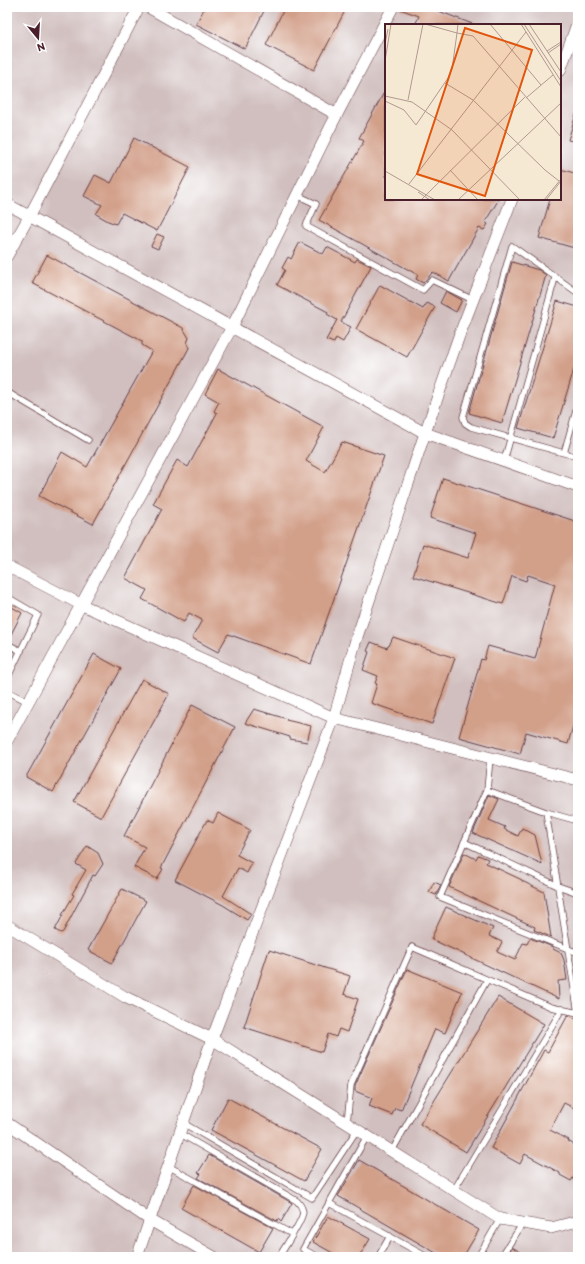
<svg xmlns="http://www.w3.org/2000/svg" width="585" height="1264" viewBox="0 0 585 1264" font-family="Itim,sans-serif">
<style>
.industrial{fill:#d1bfbf;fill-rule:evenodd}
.building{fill:#d29f88}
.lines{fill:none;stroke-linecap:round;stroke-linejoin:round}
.lane-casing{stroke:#643d44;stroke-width:7}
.street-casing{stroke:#643d44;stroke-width:12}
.lane{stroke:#fff;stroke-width:5.5}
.street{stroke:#fff;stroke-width:11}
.inset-road{fill:none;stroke:#b19890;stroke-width:1}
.view{fill:#e0560e;fill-opacity:0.15;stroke:#e0560e;stroke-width:2}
.inset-edge{fill:none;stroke:#4a1f2b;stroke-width:2}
</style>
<rect width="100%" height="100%" fill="#fff"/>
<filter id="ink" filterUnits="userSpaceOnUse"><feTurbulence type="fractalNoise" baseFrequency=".025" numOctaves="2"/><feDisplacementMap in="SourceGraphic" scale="8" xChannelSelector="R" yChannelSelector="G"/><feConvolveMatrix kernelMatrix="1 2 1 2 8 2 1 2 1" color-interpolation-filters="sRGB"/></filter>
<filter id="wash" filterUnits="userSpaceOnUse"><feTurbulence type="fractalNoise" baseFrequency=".012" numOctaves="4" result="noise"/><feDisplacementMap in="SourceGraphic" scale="16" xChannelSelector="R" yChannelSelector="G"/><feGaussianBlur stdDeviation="0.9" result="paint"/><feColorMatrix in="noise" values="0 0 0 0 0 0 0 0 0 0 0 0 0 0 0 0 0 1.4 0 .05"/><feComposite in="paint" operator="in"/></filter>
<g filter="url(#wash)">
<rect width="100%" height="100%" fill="#f6e9d4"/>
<path class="industrial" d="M7,7H578V1257H7ZM386,25H560V199H386Z"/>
<g id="blocks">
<path class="building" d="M205,7H266L245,49L196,24Z
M285,7H347L314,70L266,45Z
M400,7H428L475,25H415L419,16L400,9Z
M386,89V199H499L485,222L488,224L484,230L479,228L449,281L433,272L423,283L416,279L418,275L319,220L364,141L359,138Z
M576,114H578V142L568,140Z
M134,138L190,167L157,231L122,213L116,224L108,221L96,214L102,205L84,196L95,175L111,183Z
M560,169L578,174V249L539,238L550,199H560Z
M157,234L164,237L158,249L151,246Z
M300,242L323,254L327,247L355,262L357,259L371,266L341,322L351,327L343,342L336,338L334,343L326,340L337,320L327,314L328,312L277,285L285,270L282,268L288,257L291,259Z
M47,255L183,328L189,338L187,343L189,348L93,524L39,496L62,452L87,467L152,351L142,345V341L32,283Z
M512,262L539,270L546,275L502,423L469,413Z
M380,285L423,309L427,303L435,307L407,357L356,329Z
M446,291L462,300L456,312L440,303Z
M557,301L578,307V356L553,438L518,428Z
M218,369L324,427L306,461L325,472L342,442L384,456L311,664L228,634L218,652L192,638L202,620L189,613L184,622L142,599L147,590L125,578L162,509L153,504L177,460L188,467L217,413L214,411L219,402L205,394Z
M443,478L578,522V707L568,744L526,732L520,754L459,737L481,659L484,660L488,646L535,659L555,584L528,575L526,581L512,576L503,604L413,576L423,544L468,558L476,533L430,518Z
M7,604L22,613L8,640H7Z
M393,637L455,658L432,724L371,703L377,684L375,683L378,676L363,670L369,652L367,651L371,642L387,648L388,646H389Z
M94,654L121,669L53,792L26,777Z
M142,679L169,694L101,817L74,802Z
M192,705L235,727L161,868L163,869L157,879L134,867L145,847L124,836Z
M254,709L287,719L286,720L311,726L307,742L290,739V737L245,723Z
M489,795L499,799L489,820L505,827L504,829L518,836L522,828L535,835L542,864L473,833Z
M218,813L250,830L237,855L252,863L247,873L238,868L223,896L251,914L247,920L223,905L175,880L207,820L213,823Z
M87,846L98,853L103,864L95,876L93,875L63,932L61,933L55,930L63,915H62L74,895L72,894L86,870L76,864Z
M464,853L476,859L478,855L488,859L486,863L522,880V881L544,892L551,937L534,930L535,927L449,887Z
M434,882L441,885L436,895L429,892Z
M122,889L146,901L112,963L88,950Z
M446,907L493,928L489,936L502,942L497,952L515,960L523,943L527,944L530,938L553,947V949L561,953L564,960L567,980L558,981L559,999L431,939Z
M269,950L350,976L344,994L358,999L347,1032L339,1029L336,1037L328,1034L322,1052L244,1027Z
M407,969L462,992L445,1033L435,1029L401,1110L395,1108L392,1115L369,1106L372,1098L355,1091V1086Z
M498,997L544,1024L466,1152L420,1124Z
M568,1015L578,1020V1110L564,1103L550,1130L569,1140L568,1141L578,1147V1170L571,1181L560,1175V1173L525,1154L520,1164L491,1148L544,1050L548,1052Z
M228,1098L322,1149L304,1181L211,1130Z
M209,1155L292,1203L281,1222L278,1219L277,1221L198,1178L201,1174L198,1173Z
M359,1160L479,1230L463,1257H443L338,1196Z
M194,1185L273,1228L259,1252L181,1208Z
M328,1216L370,1239L359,1257H340L313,1242Z
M512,1247L529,1257H506Z"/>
</g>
</g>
<g filter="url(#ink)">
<use href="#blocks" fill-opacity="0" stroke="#643d44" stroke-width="1"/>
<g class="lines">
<g class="lane-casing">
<path id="lane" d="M297,195L316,204L306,226L423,290L432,280L473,300
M578,293L512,246L463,417L465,423L471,427L578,457
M7,392L88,440
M564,453L578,404
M504,461L555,278
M7,597L38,615L7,679
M7,644L21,651
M7,691L28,702
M490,758L487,790L546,812L578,1013
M487,790L440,897L578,953
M546,812L578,821
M464,842L558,886L578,893
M183,1123L312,1198L357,1130
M347,1123L351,1085L412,947L551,1007L578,1013
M179,1133L297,1201C300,1204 302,1207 303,1212C303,1220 284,1248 279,1257
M392,1151L487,980
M168,1166L292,1234
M454,1190L562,1009
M329,1203L427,1257
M318,1257L303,1249L367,1136
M378,1257L390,1236
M478,1257L500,1219
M501,1257L523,1223"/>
</g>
<g class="street-casing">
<path id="street" d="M148,7L337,115
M560,71L578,21
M7,204L425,433L578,487
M7,256L30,215L139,7
M7,566L80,604L334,718L578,780
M7,741L232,327L332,124L393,7
M7,925L125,997L212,1039L500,1219L551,1228L578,1221
M7,1123L150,1220L214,1257
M137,1257L212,1039L334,718L355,643L425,433L459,336L512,199"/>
</g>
<use href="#lane" class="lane"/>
<use href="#street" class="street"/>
</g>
</g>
<g transform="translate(385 24)">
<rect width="176" height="176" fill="#f6e9d4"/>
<path class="inset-road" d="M73,0L72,9L88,12L176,113M105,0L156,61M136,0L176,63M139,0L176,57M144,0L176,48M0,20L3,5M162,27L176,18M163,29L176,20M0,37L6,0M60,59L88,76L160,146L174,157M0,72L27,78L67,106L135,176M141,74L168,51M23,76L38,0M0,77L19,86L31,101L63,54L67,45L72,9L40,0M65,146L93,176M0,147L50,176M24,160L141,8M33,168L45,176M36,176L140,73M73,176L176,79M159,176L176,155M161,176L176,157"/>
<path class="view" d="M80,4L147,26L100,172L32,150Z"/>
<rect width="176" height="176" class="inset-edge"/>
</g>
<rect width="585" height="1264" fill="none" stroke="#fff" stroke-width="24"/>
<g transform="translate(38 38) rotate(162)" stroke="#ffffff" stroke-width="3" paint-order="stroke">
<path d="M0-3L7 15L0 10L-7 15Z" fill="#4a1f2b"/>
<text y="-6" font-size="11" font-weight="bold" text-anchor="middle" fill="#4a1f2b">N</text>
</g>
</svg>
